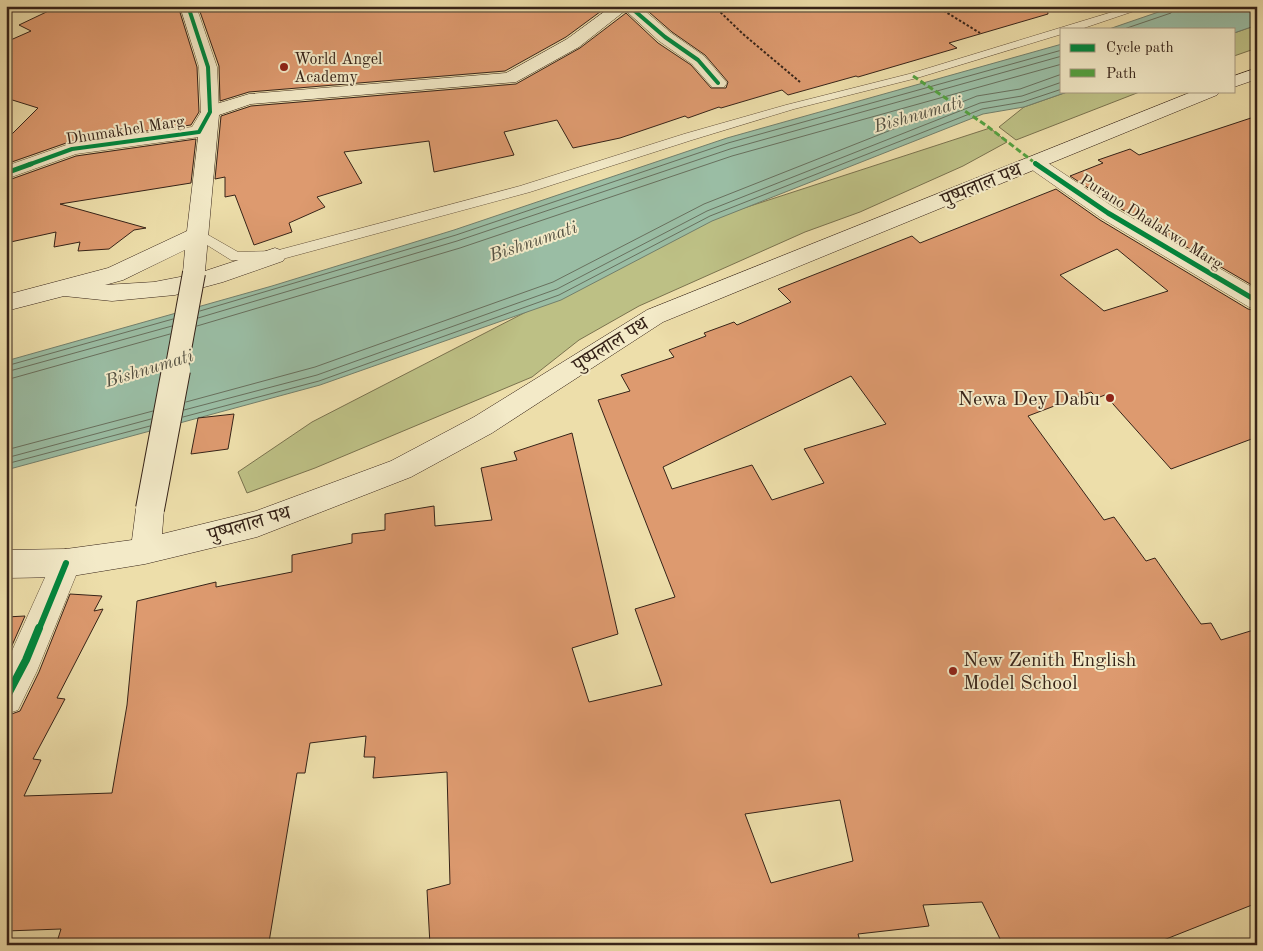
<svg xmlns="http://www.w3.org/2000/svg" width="1263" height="951" viewBox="0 0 1263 951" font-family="'Old Standard TT','Noto Serif Devanagari',serif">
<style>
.green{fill:#bdc085;stroke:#7a724e}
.water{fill:#9abda4;stroke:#727f6c}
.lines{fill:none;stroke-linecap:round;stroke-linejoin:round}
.shore{stroke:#68705e;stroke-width:1}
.building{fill:#dd9a6f;stroke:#362318;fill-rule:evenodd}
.service-casing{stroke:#64523c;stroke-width:1}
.minor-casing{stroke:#64523c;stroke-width:1}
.tertiary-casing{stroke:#64523c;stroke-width:1}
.secondary-casing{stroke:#362318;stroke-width:1}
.path{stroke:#362318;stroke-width:2;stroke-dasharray:2.5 2;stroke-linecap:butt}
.service{fill:#f3eac8;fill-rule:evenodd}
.minor{fill:#f3eac8;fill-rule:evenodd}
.tertiary{fill:#f3eac8;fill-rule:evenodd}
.secondary{fill:#f3eac8;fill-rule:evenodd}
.secondary-bridge-far1-casing{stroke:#362318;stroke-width:24;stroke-linecap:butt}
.secondary-bridge-casing{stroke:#362318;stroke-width:30;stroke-linecap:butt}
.secondary-bridge-far1{stroke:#f3eac8;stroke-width:22}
.secondary-bridge{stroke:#f3eac8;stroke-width:28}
.quiet{stroke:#53a240;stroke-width:3;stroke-dasharray:6 3;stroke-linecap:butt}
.cycleway-far3-casing{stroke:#f3eac8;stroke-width:5.5}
.cycleway-far2-casing{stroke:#f3eac8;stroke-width:8}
.cycleway-far1-casing{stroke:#f3eac8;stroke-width:9}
.cycleway-casing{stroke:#f3eac8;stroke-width:11}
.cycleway-far3{stroke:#00873e;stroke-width:4}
.cycleway-far2{stroke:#00873e;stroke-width:5}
.cycleway-far1{stroke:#00873e;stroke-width:6}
.cycleway{stroke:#00873e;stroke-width:8}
.poi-dot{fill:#8f2418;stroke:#f3eac8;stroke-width:2}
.labels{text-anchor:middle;stroke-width:4;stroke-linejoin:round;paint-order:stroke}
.far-poi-label{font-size:16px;fill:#362318;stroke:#f3eac8;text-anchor:start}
.far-street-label{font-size:16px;fill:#362318;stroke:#f3eac8}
.far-water-label{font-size:18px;font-style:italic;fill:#545142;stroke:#f3eac8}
.street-label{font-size:20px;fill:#362318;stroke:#f3eac8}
.poi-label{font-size:20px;fill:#362318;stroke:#f3eac8;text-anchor:end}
</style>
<rect width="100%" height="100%" fill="#eddeaa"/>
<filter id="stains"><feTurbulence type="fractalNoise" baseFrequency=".004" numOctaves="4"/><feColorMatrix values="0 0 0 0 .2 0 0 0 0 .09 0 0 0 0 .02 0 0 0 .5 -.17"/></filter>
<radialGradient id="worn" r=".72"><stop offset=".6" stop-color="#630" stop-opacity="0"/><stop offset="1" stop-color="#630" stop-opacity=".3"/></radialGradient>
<path class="green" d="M1257,25V48L1234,56V33Z
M1070,91H1142L1016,140L999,127L1024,107Z
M990,128L1007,142L963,166L860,212L805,232L639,306L579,340L532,377L315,468L247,493L238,472L312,422L701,222Z"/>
<path class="water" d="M1176,6H1257V25L1234,33V29H1109Z
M1062,44V91H1070L1024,107L983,114L712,221L561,300L320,385L6,470V361L272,286L454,230L727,138Z"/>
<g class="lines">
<path class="shore" d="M1124,29L1171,13L1175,6
M200,311L456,235L728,143L1062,50
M198,318L457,241L730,149L1062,56
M197,326L460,248L732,156L1062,64
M6,366L173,319
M6,372L172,326
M6,380L170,334
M186,402L315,367L553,282L704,204L977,96L1020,89L1062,74
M184,410L317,375L557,289L707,211L980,103L1022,96L1062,82
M183,417L319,381L559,295L710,216L982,109L1023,102L1062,89
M6,450L153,411
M6,458L151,419
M6,464L150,426"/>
</g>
<path class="building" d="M59,6H178L197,67L199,112L191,125L72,141L6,164V140L38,108L6,98V42L31,31L19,25Z
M198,6H608L566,37L505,71L249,92L220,101L219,66Z
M642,6H1047L1048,14L949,43L957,48L858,77L856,76L788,95L782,90L721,108L719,107L688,118L685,116L620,138L573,148L557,120L504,132L514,155L434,172L429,141L344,152L362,183L317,197L325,207L289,223L292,232L254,245L235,195L225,197V177L215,179L221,116L251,106L516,84L580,48L626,13L658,43L691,65L711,88H726L728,82L705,55L672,32Z
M1257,116V288L1116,206L1070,176L1103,163L1098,160L1130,149L1139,155Z
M196,139L191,183L60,204L146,228L134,230L109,249L78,251L80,242L54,247L56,232L6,243V181L76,156Z
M1056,189L1100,220L1248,309L1257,311V437L1171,469L1105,395L1097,398L1091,392L1028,416L1104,520L1114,517L1146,561L1155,558L1201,624L1211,623L1221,640L1257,629V903L1151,945H1003L982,902L923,905L929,926L858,934L861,945H430L427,890L450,884L447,772L373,778L375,757H364L366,736L310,743L305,773H297L269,942L238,945H230V941L138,945H56L61,929L6,931V716L20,711L39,672L70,594L102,596L94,611L103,609L57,698L65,699L33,759L41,760L24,796L112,793L127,705L137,601L216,582V587L292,572V555L352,543V534L385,530V514L434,506L435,526L492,520L481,468L517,460L514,452L572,433L618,634L572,648L589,702L662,685L635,609L675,597L598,400L630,391L621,375L674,357L669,350L706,336L704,333L734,322L737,325L791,302L778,289L912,236L920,243ZM1117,249L1168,291L1104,311L1060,275ZM851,376L886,424L804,449L824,483L772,500L752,465L672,489L663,467ZM840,800L853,861L771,883L745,814Z
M234,414L228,449L191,454L198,418Z
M25,616L6,659V617Z"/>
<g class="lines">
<g class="service-casing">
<path id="service" d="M1132,6H1149L1081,29H1062V34L917,78L794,109L692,140L530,192L275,261L231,260L191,235L193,232H203L238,252L275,251L520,186L684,134L786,105L909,74Z"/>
</g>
<g class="minor-casing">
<path id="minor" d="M180,6H196L217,67L219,112L206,136L76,154L6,179V166L72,143L192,127L201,112L199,67Z
M621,6H639L671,33L704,56L727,83L724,87H712L692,64L659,41Z
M1035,157L1042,159L1115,208L1257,290V309L1249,307L1101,218L1028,167L1025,163L1028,159Z"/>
</g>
<g class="tertiary-casing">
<path id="tertiary" d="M66,549L76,553L81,563L37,671L18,710L6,714V664L56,553Z"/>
</g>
<g class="secondary-casing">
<path id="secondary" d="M612,6H631L579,47L516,82L251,104L219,115L205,271L275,248L283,251L286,256L283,261L223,282L175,295L112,301L64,296L6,311V295L108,268L187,231L201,112L203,108L249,94L506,73L567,39ZM185,250L183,273L185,276L154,282L105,285L123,280Z
M1257,68V79L1234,87V76Z
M1194,91H1220L1217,95L663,322L492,433L411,477L257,537L145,564L66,577L6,578V550L66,549L132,540L136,509L140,500L150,497L160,500L164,509L162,534L256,511L391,461L474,417L647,310Z"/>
</g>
<path class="path" d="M714,6L743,34L800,82
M936,6L980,33"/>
<use href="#service" class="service"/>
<use href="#minor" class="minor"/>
<use href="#tertiary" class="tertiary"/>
<use href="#secondary" class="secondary"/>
<g class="secondary-bridge-far1-casing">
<path id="secondary-bridge-far1" d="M176,371L194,273"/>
</g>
<g class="secondary-bridge-casing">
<path id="secondary-bridge" d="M150,509L176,370"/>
</g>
<use href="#secondary-bridge-far1" class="secondary-bridge-far1"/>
<use href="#secondary-bridge" class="secondary-bridge"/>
<path class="quiet" d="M913,76L987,126L1035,163"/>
<g class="cycleway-far3-casing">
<path id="cycleway-far3" d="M629,6L665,37L698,60L718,83
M1035,163L1038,165
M28,165L72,149L199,132L210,112L208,67L188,6"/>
</g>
<g class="cycleway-far2-casing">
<path id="cycleway-far2" d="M1036,164L1108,213L1257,301
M6,173L31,164"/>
</g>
<g class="cycleway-far1-casing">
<path id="cycleway-far1" d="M39,629L66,563"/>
</g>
<g class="cycleway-casing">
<path id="cycleway" d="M6,698L26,660L39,628"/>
</g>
<use href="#cycleway-far3" class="cycleway-far3"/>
<use href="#cycleway-far2" class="cycleway-far2"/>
<use href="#cycleway-far1" class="cycleway-far1"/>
<use href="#cycleway" class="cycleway"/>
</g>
<g class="poi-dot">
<circle cx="284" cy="67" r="5"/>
<circle cx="1110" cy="398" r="5"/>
<circle cx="953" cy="671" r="5"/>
</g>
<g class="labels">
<g class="far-poi-label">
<text x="294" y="64">World Angel<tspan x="294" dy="18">Academy</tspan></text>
</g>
<g class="far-street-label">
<text transform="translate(125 129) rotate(-9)" y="6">Dhumakhel Marg</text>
<text transform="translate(1152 221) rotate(32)" y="6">Purano Dhalakwo Marg</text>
</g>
<g class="far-water-label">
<text transform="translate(918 114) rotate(-16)" y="6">Bishnumati</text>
<text transform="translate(533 241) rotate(-19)" y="6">Bishnumati</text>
<text transform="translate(149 368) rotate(-17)" y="6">Bishnumati</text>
</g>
<g class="street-label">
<text transform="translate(981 184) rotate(-22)" y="7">पुष्पलाल पथ</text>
<text transform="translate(610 344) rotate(-32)" y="7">पुष्पलाल पथ</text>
<text transform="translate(249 523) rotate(-16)" y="7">पुष्पलाल पथ</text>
</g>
<g class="poi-label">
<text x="1100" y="405">Newa Dey Dabu</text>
<text x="963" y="666" text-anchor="start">New Zenith English<tspan x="963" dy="23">Model School</tspan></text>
</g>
</g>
<rect width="1263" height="951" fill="none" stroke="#eddeaa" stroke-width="25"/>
<rect x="8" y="8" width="1248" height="936" fill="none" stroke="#362318" stroke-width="2.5"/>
<rect x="12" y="12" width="1238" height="926" fill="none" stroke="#362318"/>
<rect x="1060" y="28" width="175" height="65" fill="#f3eac8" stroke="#a79a82"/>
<rect x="1070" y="44" width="25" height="8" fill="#00873e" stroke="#a79a82"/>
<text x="1106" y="52" font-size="15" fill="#362318">Cycle path</text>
<rect x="1070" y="69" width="25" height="8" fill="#53a240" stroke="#a79a82"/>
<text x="1106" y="78" font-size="15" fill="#362318">Path</text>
<rect width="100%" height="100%" filter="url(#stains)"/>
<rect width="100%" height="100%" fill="url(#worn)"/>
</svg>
